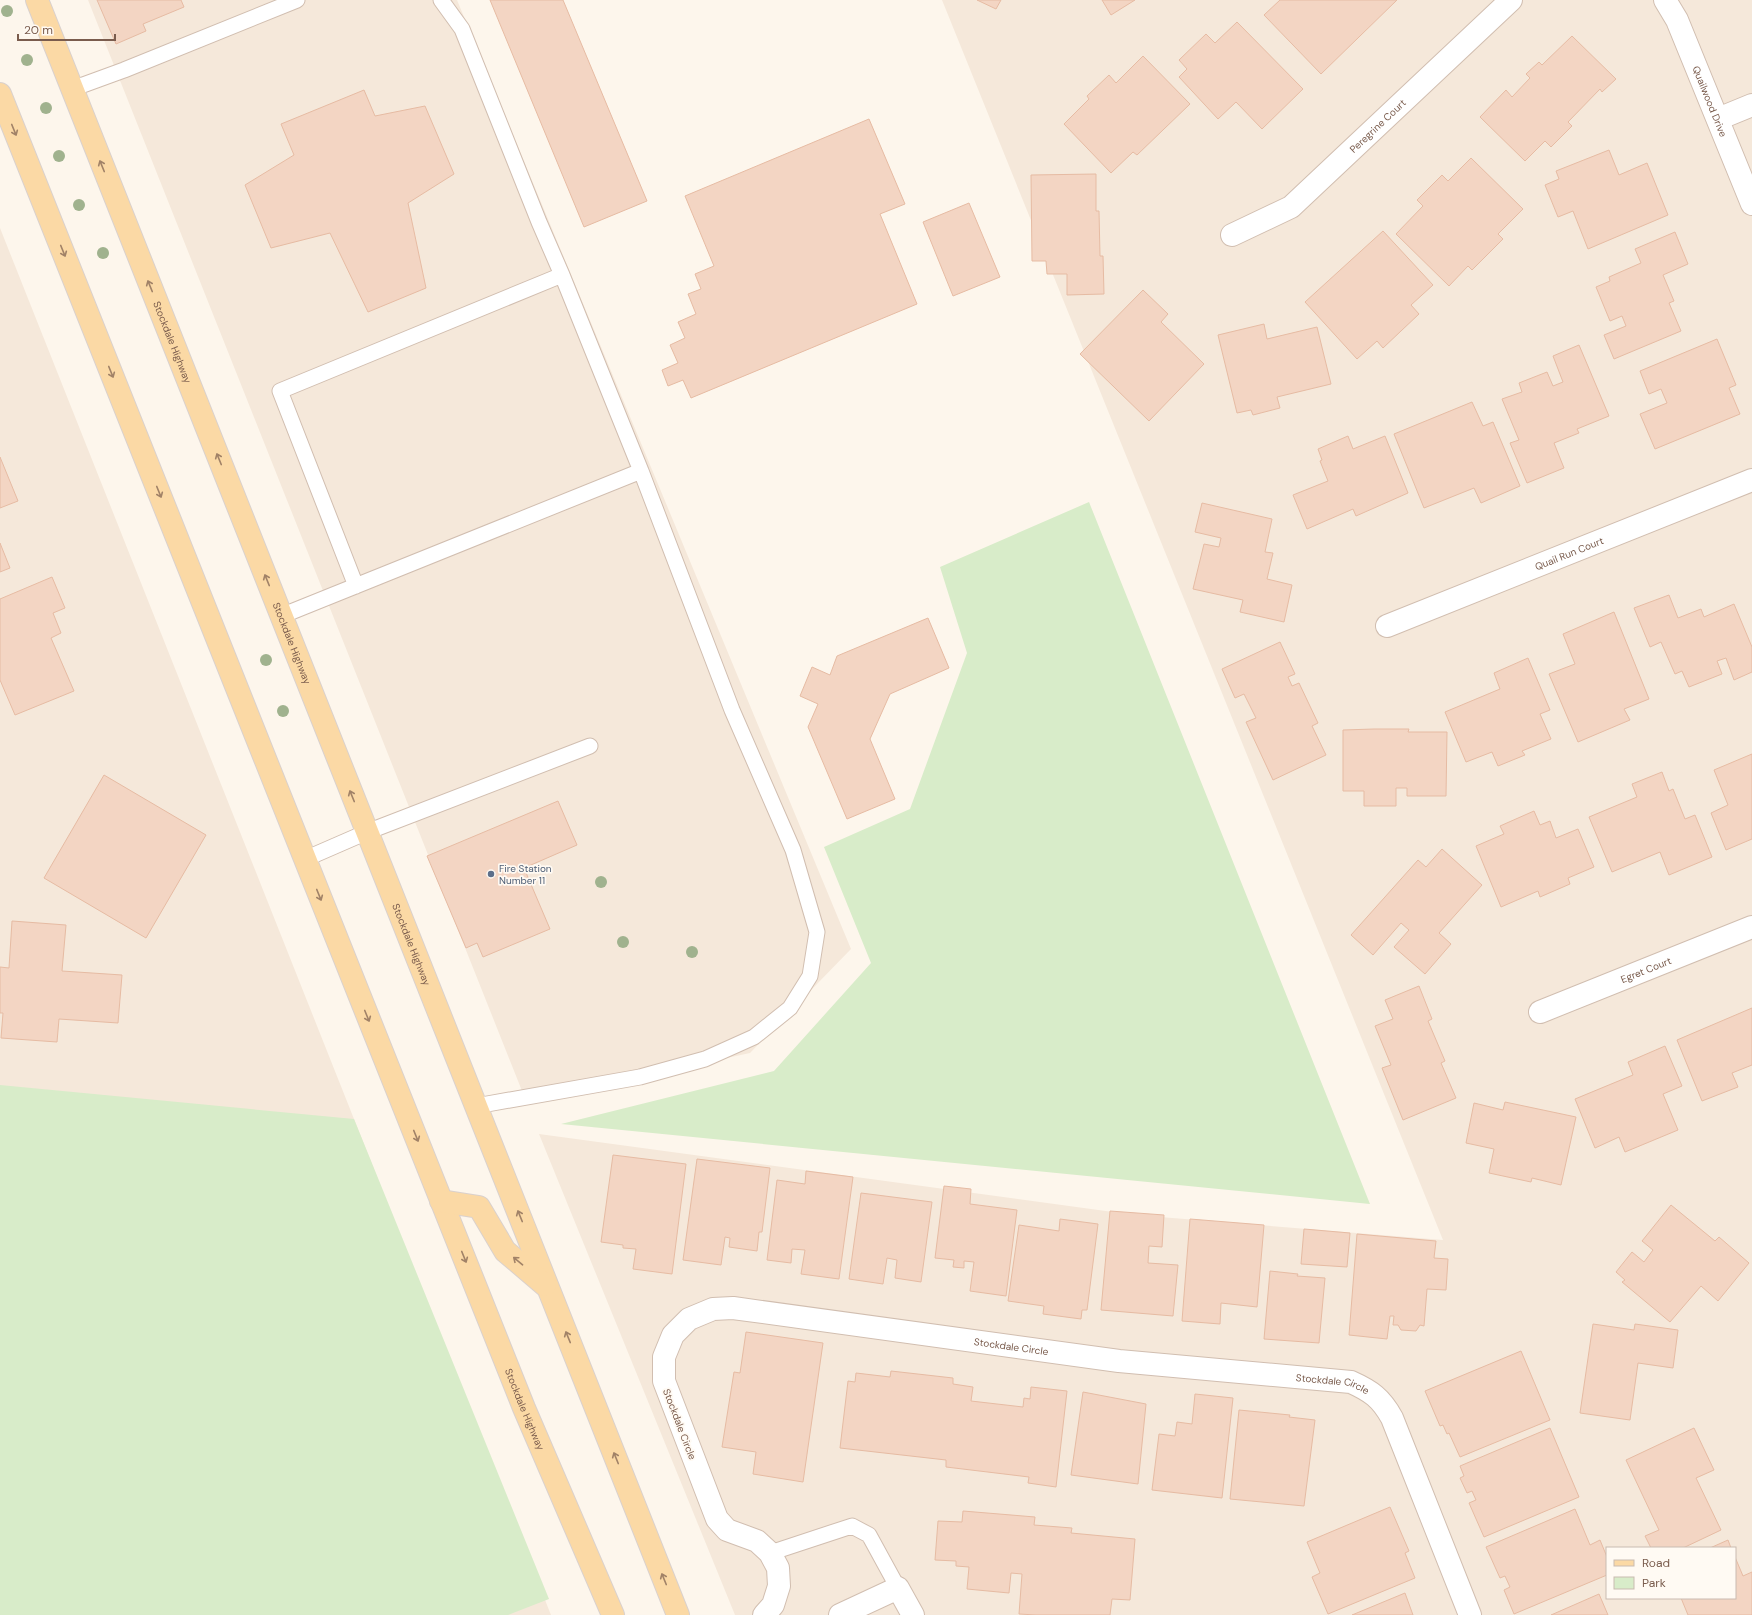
<svg xmlns="http://www.w3.org/2000/svg" width="1752" height="1615" viewBox="0 0 1752 1615" font-family="'DM Sans',sans-serif">
<style>
.residential{fill:#f5e8da;fill-rule:evenodd}
.green{fill:#d8ecc9}
.building{fill:#f3d5c3;stroke:#e6bba3}
.lines{fill:none;stroke-linecap:round;stroke-linejoin:round}
.service-casing{stroke:#d1beb0;stroke-width:17}
.minor-casing{stroke:#d1beb0;stroke-width:24}
.primary-casing{stroke:#dad1cd;stroke-width:24}
.service{stroke:#fff;stroke-width:15}
.minor{stroke:#fff;stroke-width:22}
.primary{stroke:#fbd9a5;stroke-width:22}
.tree{fill:#a0b28e}
.oneway{stroke:#a18267}
.service-dot{fill:#5c6f8a;stroke:#fffaf3;stroke-width:1.5}
.labels{text-anchor:middle;stroke-width:3.5;stroke-linejoin:round;paint-order:stroke}
.street-label{font-size:10px;fill:#7a5c4d;stroke:#fffaf3}
.service-label{font-size:10px;fill:#4e5e75;stroke:#fffaf3;text-anchor:start}
</style>
<rect width="100%" height="100%" fill="#fdf6ec"/>
<path class="residential" d="M88,0H457L851,949L750,1053L526,1101Z
M942,0H1752V1615H735L539,1134L1135,1215L1443,1240ZM1607,1548H1735V1598H1607Z
M0,228L354,1119L551,1615H0Z"/>
<path class="green" d="M1089,502L1370,1204L561,1124L774,1071L871,963L824,847L910,809L967,653L940,567Z
M0,1085L354,1119L549,1599L508,1615H0Z"/>
<path class="building" d="M97,0H181L184,7L143,24L146,31L116,44Z
M490,0H563L647,201L584,227Z
M977,0H1001L996,9Z
M1102,0H1135L1111,15Z
M1280,0H1397L1321,74L1264,15Z
M1237,22L1303,89L1262,129L1236,102L1218,119L1179,77L1187,69L1179,60L1206,34L1215,43Z
M1572,36L1616,79L1602,92L1600,89L1568,122L1572,126L1551,147L1545,141L1525,161L1480,117L1506,90L1512,97L1530,78L1526,74L1539,62L1542,65Z
M1143,56L1190,104L1137,155L1133,152L1111,173L1064,124L1089,99L1087,96L1109,75L1116,83Z
M364,90L375,116L425,106L454,174L408,203L426,288L368,312L330,233L271,248L245,185L294,155L281,124Z
M869,119L905,204L880,214L917,304L691,398L683,380L668,386L662,370L678,363L670,345L685,338L678,322L696,314L688,294L701,289L695,274L714,266L685,196Z
M1609,150L1619,175L1647,163L1668,215L1588,249L1573,211L1558,217L1545,185L1559,179L1556,171Z
M1471,158L1523,209L1498,234L1503,239L1472,270L1468,266L1449,286L1396,234L1423,206L1417,200L1442,175L1448,181Z
M1096,174V211H1099L1100,256H1103L1104,294L1067,295V274H1047L1046,261H1032L1031,175Z
M969,203L1000,277L953,296L923,222Z
M1383,231L1433,285L1411,305L1419,314L1383,348L1377,341L1357,359L1305,302Z
M1675,232L1688,264L1663,275L1674,301L1669,303L1681,331L1614,359L1604,335L1626,326L1622,316L1610,321L1596,287L1610,281L1609,277L1641,263L1635,249Z
M1143,290L1168,314L1161,322L1204,364L1149,421L1080,354Z
M1264,324L1267,339L1317,327L1331,384L1277,397L1280,408L1253,415L1251,410L1237,413L1218,335Z
M1717,339L1736,385L1729,388L1740,414L1655,449L1640,414L1667,403L1661,389L1649,394L1640,371Z
M1579,345L1609,416L1577,429L1579,433L1554,443L1564,468L1527,483L1510,443L1519,440L1502,399L1522,392L1519,383L1547,372L1553,386L1563,382L1553,356Z
M1472,402L1483,426L1493,422L1520,486L1481,503L1474,488L1424,508L1394,434Z
M1348,436L1353,449L1385,436L1408,493L1356,516L1353,509L1307,529L1293,495L1328,481L1320,461L1322,460L1318,449Z
M0,457L18,501L0,508Z
M1202,503L1272,519L1265,552L1273,553L1267,579L1292,585L1284,622L1240,612L1243,600L1193,589L1204,544L1219,547L1221,538L1195,532Z
M0,543L10,568L0,572Z
M52,577L65,608L53,613L61,633L51,638L74,691L15,715L0,680V599Z
M1669,595L1678,618L1701,609L1704,617L1734,604L1752,647V672L1734,680L1726,658L1717,661L1722,674L1689,687L1682,671L1675,674L1661,642L1650,647L1634,608Z
M1614,612L1649,699L1624,709L1630,720L1578,742L1549,674L1575,664L1563,634Z
M928,618L949,668L890,694L870,739L895,799L847,819L808,727L818,704L800,696L812,667L830,675L837,656Z
M1280,642L1295,674L1288,677L1292,686L1299,683L1318,723L1312,726L1326,755L1273,780L1246,722L1256,718L1244,694L1235,698L1222,669Z
M1528,658L1550,710L1540,714L1551,739L1522,751L1525,755L1498,766L1492,752L1466,762L1445,712L1500,689L1494,673Z
M1374,729H1409L1408,732H1447L1446,796H1407V788H1396V806H1364V791H1343V730Z
M1752,754V839L1726,850L1711,813L1728,805L1714,770Z
M1662,772L1669,791L1673,789L1685,819L1695,815L1712,857L1669,875L1660,852L1612,872L1589,817L1637,797L1632,784Z
M104,775L206,835L146,938L44,878Z
M558,801L577,845L524,868L550,929L483,957L477,943L466,948L427,856Z
M1534,811L1540,825L1550,821L1556,838L1578,829L1594,867L1568,878L1570,884L1540,897L1538,891L1501,907L1476,846L1504,834L1500,826Z
M1442,849L1482,885L1439,933L1451,944L1425,974L1394,947L1409,930L1401,923L1373,955L1351,935L1418,860L1426,867Z
M12,921L66,925L62,971L122,975L118,1023L59,1019L57,1042L1,1038L3,1013H0V967L9,968Z
M1419,986L1432,1019L1428,1021L1445,1061L1441,1063L1456,1098L1403,1120L1382,1068L1391,1065L1375,1026L1393,1019L1385,1000Z
M1752,1008V1065L1732,1073L1738,1087L1702,1101L1677,1040Z
M1665,1046L1682,1086L1663,1094L1678,1130L1625,1152L1619,1137L1595,1148L1575,1099L1633,1075L1628,1062Z
M1505,1102L1576,1117L1561,1185L1532,1178L1531,1182L1489,1173L1494,1149L1466,1143L1474,1103L1503,1110Z
M613,1155L686,1164L672,1274L633,1269L636,1249L623,1248V1245L601,1242Z
M697,1159L770,1168L762,1232H759L757,1251L729,1247L730,1238L725,1237L721,1265L683,1260Z
M806,1171L853,1177L839,1279L801,1274L805,1250L792,1249L791,1263L767,1260L777,1180L805,1184Z
M944,1186L971,1189L970,1204L1017,1210L1006,1296L970,1291L974,1262L964,1261V1268L953,1267L954,1260L935,1258Z
M861,1193L932,1202L921,1282L895,1278L897,1260L887,1258L883,1284L849,1279Z
M1671,1205L1715,1241L1719,1237L1749,1263L1718,1301L1701,1286L1670,1322L1622,1282L1625,1280L1616,1272L1632,1252L1644,1262L1653,1250L1642,1241Z
M1110,1211L1164,1215L1162,1247L1149,1246L1148,1263L1178,1265L1173,1316L1101,1310Z
M1060,1219L1098,1224L1087,1310H1082L1081,1319L1043,1314L1044,1306L1008,1301L1019,1225L1059,1231Z
M1190,1219L1264,1225L1257,1307L1221,1303L1220,1324L1182,1321Z
M1304,1229L1350,1233L1347,1267L1301,1264Z
M1357,1234L1436,1241L1434,1258L1448,1259L1446,1290L1427,1289L1424,1326L1420,1325L1416,1331L1401,1330L1398,1325H1393L1394,1316H1390L1387,1339L1349,1335Z
M1270,1271L1298,1274L1297,1276L1325,1278L1319,1343L1264,1339Z
M1593,1324L1634,1330L1635,1324L1678,1330L1673,1368L1638,1363L1630,1420L1580,1413Z
M746,1332L823,1343L803,1482L753,1474L756,1452L722,1447L734,1372L740,1373Z
M1521,1351L1550,1420L1460,1457L1449,1433L1447,1434L1443,1425L1440,1426L1425,1391Z
M891,1371L953,1378V1384L973,1387L971,1401L1023,1407L1024,1398L1030,1399L1031,1387L1067,1391L1056,1487L1028,1483L1029,1477L946,1467V1460L840,1448L848,1381L855,1382L856,1373L890,1377Z
M1083,1392L1146,1404L1138,1484L1071,1475Z
M1195,1394L1233,1398L1222,1498L1152,1490L1159,1434L1175,1436L1177,1422L1192,1424Z
M1239,1410L1290,1415L1289,1417L1315,1420L1304,1506L1230,1499Z
M1550,1428L1579,1497L1484,1537L1469,1503L1476,1500L1472,1491L1467,1493L1460,1478L1464,1476L1460,1466Z
M1694,1428L1714,1470L1696,1478L1721,1530L1683,1548H1651L1645,1536L1659,1530L1626,1460Z
M1390,1507L1409,1551L1405,1553L1415,1578L1328,1614L1312,1577L1320,1573L1307,1542Z
M1575,1509L1590,1545L1600,1540L1607,1557V1575L1514,1614L1504,1590L1510,1587L1505,1576L1500,1578L1486,1547Z
M963,1511L1035,1517L1034,1525L1072,1528L1071,1533L1135,1539L1130,1600L1112,1599L1110,1615H1036L1019,1614L1022,1574L1011,1573L1009,1593L967,1589L969,1567L956,1566V1561L935,1560L938,1521L962,1522Z
M1728,1540L1731,1548H1710Z
M1735,1557L1743,1576L1752,1572V1615H1688L1681,1598H1735Z
M1405,1593L1413,1615H1352Z
M1599,1594L1608,1615H1551Z"/>
<g class="lines">
<g class="service-casing">
<path id="service" d="M441,0L462,29L539,222L562,275
M72,89L124,70L297,0
M281,616L641,471L562,275L280,391L356,586
M305,859L367,832L590,746
M476,1106L640,1077L705,1059L754,1037L790,1008L810,976L817,932L793,850L732,710L641,471
M770,1553L852,1526L869,1535L898,1588"/>
</g>
<g class="minor-casing">
<g id="minor">
<path id="s1" d="M1665,0L1677,20L1752,204"/>
<path d="M1718,119L1752,105"/>
<path id="s2" d="M1232,235L1291,207L1511,0"/>
<path id="s3" d="M1387,626L1752,480"/>
<path id="s4" d="M1540,1012L1752,927"/>
<path id="s5" d="M764,1615L773,1605L779,1586L778,1568L770,1553L757,1541L727,1530L717,1519L664,1381V1357L673,1335L689,1319L713,1309L733,1308L1119,1361L1351,1382C1371,1391 1381,1398 1392,1418L1470,1615"/>
<path d="M840,1615L898,1588L913,1615"/>
</g>
</g>
<g class="primary-casing">
<g id="primary">
<path id="s6" d="M37,0L678,1615"/>
<path id="s7" d="M0,94L524,1408L613,1615"/>
<path d="M441,1201L479,1207L505,1251L545,1285"/>
</g>
</g>
<use href="#service" class="service"/>
<use href="#minor" class="minor"/>
<use href="#primary" class="primary"/>
</g>
<g class="tree">
<circle cx="7" cy="11" r="6"/>
<circle cx="27" cy="60" r="6"/>
<circle cx="46" cy="108" r="6"/>
<circle cx="59" cy="156" r="6"/>
<circle cx="79" cy="205" r="6"/>
<circle cx="103" cy="253" r="6"/>
<circle cx="266" cy="660" r="6"/>
<circle cx="283" cy="711" r="6"/>
<circle cx="601" cy="882" r="6"/>
<circle cx="623" cy="942" r="6"/>
<circle cx="692" cy="952" r="6"/>
</g>
<defs><path id="oneway-shaft" d="M-6 0H5M1.5-3L5.5 0L1.5 3" fill="none" stroke-width="1.6" stroke-linecap="round" stroke-linejoin="round"/></defs>
<g class="oneway">
<use href="#oneway-shaft" transform="translate(14 130) rotate(68)"/>
<use href="#oneway-shaft" transform="translate(102 166) rotate(-112)"/>
<use href="#oneway-shaft" transform="translate(63 251) rotate(68)"/>
<use href="#oneway-shaft" transform="translate(150 286) rotate(-112)"/>
<use href="#oneway-shaft" transform="translate(111 372) rotate(68)"/>
<use href="#oneway-shaft" transform="translate(219 459) rotate(-112)"/>
<use href="#oneway-shaft" transform="translate(159 492) rotate(68)"/>
<use href="#oneway-shaft" transform="translate(267 580) rotate(-112)"/>
<use href="#oneway-shaft" transform="translate(352 796) rotate(-112)"/>
<use href="#oneway-shaft" transform="translate(319 895) rotate(68)"/>
<use href="#oneway-shaft" transform="translate(367 1016) rotate(68)"/>
<use href="#oneway-shaft" transform="translate(416 1136) rotate(68)"/>
<use href="#oneway-shaft" transform="translate(520 1216) rotate(-112)"/>
<use href="#oneway-shaft" transform="translate(464 1257) rotate(68)"/>
<use href="#oneway-shaft" transform="translate(518 1261) rotate(-140)"/>
<use href="#oneway-shaft" transform="translate(568 1337) rotate(-112)"/>
<use href="#oneway-shaft" transform="translate(616 1458) rotate(-112)"/>
<use href="#oneway-shaft" transform="translate(664 1579) rotate(-112)"/>
</g>
<circle class="service-dot" cx="491" cy="874" r="4"/>
<g class="labels">
<g class="street-label">
<text dy="4" stroke="none"><textPath href="#s1" startOffset="111">Quailwood Drive</textPath></text>
<text dy="4" stroke="none"><textPath href="#s2" startOffset="184">Peregrine Court</textPath></text>
<text dy="4" stroke="none"><textPath href="#s6" startOffset="368">Stockdale Highway</textPath></text>
<text dy="4" stroke="none"><textPath href="#s3" startOffset="196">Quail Run Court</textPath></text>
<text dy="4" stroke="none"><textPath href="#s6" startOffset="692">Stockdale Highway</textPath></text>
<text dy="4" stroke="none"><textPath href="#s6" startOffset="1016">Stockdale Highway</textPath></text>
<text dy="4" stroke="none"><textPath href="#s4" startOffset="114">Egret Court</textPath></text>
<text dy="4" stroke="none"><textPath href="#s5" startOffset="678">Stockdale Circle</textPath></text>
<text dy="4" stroke="none"><textPath href="#s5" startOffset="1002">Stockdale Circle</textPath></text>
<text dy="4" stroke="none"><textPath href="#s7" startOffset="1416">Stockdale Highway</textPath></text>
<text transform="translate(680 1424) rotate(69)" y="4">Stockdale Circle</text>
</g>
<g class="service-label">
<text x="499" y="872">Fire Station<tspan x="499" dy="12">Number 11</tspan></text>
</g>
</g>
<rect x="1606" y="1547" width="130" height="52" fill="#fffaf3" stroke="#cabbb1"/>
<rect x="1614" y="1560" width="20" height="6" fill="#fbd9a5" stroke="#cabbb1"/>
<text x="1642" y="1567" font-size="12" fill="#7a5c4d">Road</text>
<rect x="1614" y="1577" width="20" height="12" fill="#d8ecc9" stroke="#cabbb1"/>
<text x="1642" y="1587" font-size="12" fill="#7a5c4d">Park</text>
<path d="M18 34v6h97v-6" fill="none" stroke="#7a5c4d" stroke-width="2"/>
<text x="24" y="34" font-size="12" fill="#7a5c4d" stroke="#fffaf3" stroke-width="3" paint-order="stroke">20 m</text>
</svg>
